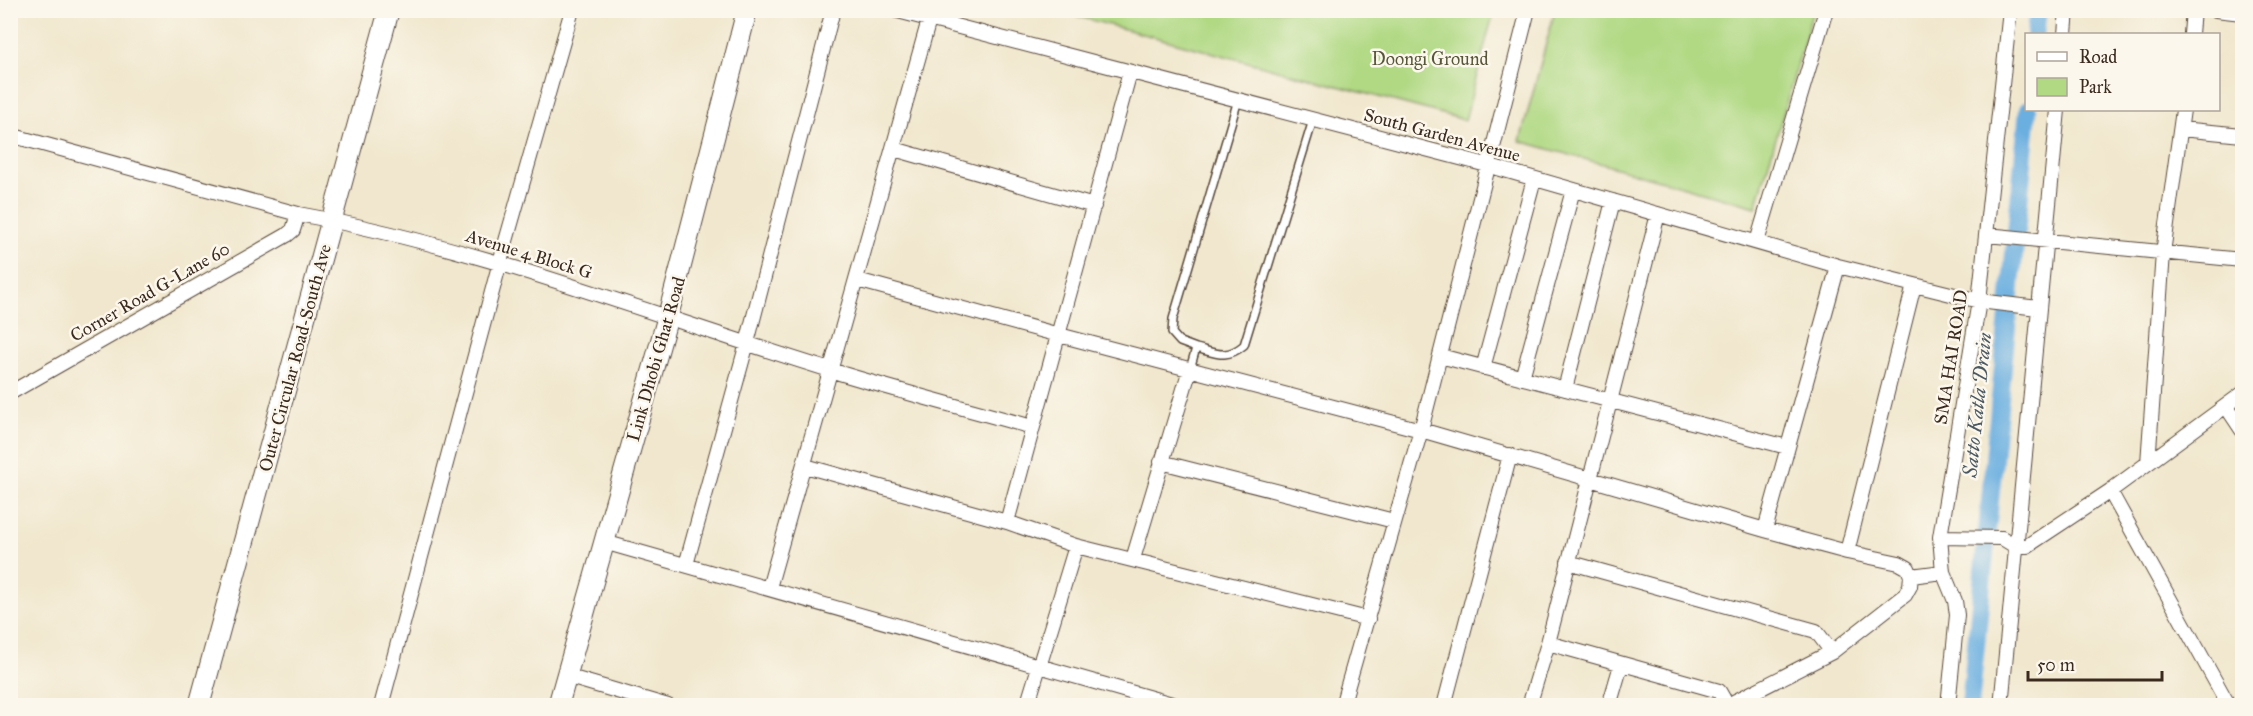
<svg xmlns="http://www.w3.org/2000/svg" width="2253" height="716" viewBox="0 0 2253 716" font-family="'IM FELL Great Primer',serif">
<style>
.green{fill:#b1d984;stroke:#768251;stroke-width:1.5}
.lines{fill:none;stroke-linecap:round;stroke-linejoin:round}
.canal{stroke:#6bafe0;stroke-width:18}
.lane-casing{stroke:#564638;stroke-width:10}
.street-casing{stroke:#564638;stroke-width:16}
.secondary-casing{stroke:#564638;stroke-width:22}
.lane{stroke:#fff;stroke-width:7}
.street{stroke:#fff;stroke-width:14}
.secondary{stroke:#fff;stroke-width:20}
.labels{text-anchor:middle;stroke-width:5;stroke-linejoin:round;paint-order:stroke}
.park-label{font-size:18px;fill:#585638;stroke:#fbf7ec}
.street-label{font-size:18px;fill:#3b2a1e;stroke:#fbf7ec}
.water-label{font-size:20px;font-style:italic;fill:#4c5962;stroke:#fbf7ec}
</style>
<rect width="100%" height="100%" fill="#fbf7ec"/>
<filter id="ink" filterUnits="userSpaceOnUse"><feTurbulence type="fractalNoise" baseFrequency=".0167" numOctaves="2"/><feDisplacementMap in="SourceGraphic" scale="12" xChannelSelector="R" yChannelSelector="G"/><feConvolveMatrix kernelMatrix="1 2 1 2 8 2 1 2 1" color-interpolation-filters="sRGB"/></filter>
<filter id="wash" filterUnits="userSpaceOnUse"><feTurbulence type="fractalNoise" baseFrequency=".008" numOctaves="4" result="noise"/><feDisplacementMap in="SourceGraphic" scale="24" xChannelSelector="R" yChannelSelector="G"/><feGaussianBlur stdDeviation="1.35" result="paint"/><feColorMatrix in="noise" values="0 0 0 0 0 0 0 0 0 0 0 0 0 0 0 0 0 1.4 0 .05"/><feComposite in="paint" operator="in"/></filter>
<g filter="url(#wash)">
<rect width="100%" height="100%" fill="#f1e7ce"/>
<path class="green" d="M1555,10L1813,11L1756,207L1520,141Z
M1057,11L1494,10V11L1465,120Z"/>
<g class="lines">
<path class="canal" d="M2035,34L2038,10
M1970,706L2028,110"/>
</g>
</g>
<g filter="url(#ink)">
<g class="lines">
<g class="lane-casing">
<path id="lane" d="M1196,348C1216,353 1226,360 1244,345L1313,120
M1190,369L1196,348L1180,342L1172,333L1173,319L1238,100"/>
</g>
<g class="street-casing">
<path id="street" d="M894,10L1487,165L1838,266L1979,301L2038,308
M2216,10L2242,13
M2065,34L2067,10
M2191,34L2193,10
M2181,129L2242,135
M10,135L298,214C481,247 654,316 830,370C897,391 965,408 1032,427
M894,149L1094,206
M1987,235L2242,260
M1757,242L1826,10
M857,280L1059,335L1421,430L1765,530L1847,552L1899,563L1908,568L1911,576L1943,572
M1440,356L1787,447
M1483,368L1534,179
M1522,378L1573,190
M1565,389L1613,201
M10,393L287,235L293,230L298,214
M2226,406L2242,430
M1161,462L1394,521
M2148,463L2163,253L2183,110
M805,466L1007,522L1076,546L1368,619
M2110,491L2229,706
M1007,522L1130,72
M1765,530L1838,266
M1940,537L2002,538L2015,546H2027L2110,491L2242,394
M604,542L1179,706
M1847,552L1914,285
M1133,559L1190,369
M1568,562L1816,631L1832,652
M686,565L747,343L833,10
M769,588L929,20
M1548,643L1719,691L1727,705
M566,676L668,706
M381,706L500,262L572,10
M1027,706L1076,546
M1342,706L1421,430L1528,10
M1444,706L1510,455
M1529,706L1548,643L1658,214
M1609,706L1621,665
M1726,706L1832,652L1905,595L1910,586L1911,576
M1948,706L1957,615L1955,601L1943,572L1940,537L1979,301L2010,10
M2001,706L2058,110"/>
</g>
<g class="secondary-casing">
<path id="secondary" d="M199,706L389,10
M558,706L668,316L747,10"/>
</g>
<use href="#lane" class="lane"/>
<use href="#street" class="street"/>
<use href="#secondary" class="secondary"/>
</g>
</g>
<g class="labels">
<g class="park-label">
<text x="1430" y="65">Doongi Ground</text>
</g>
<g class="street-label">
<text transform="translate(1442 135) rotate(15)" y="6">South Garden Avenue</text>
<text transform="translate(529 254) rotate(17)" y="6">Avenue 4 Block G</text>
<text transform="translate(150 292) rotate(-30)" y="6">Corner Road G-Lane 60</text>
<text transform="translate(1951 357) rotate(-81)" y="6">SMA HAI ROAD</text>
<text transform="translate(295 358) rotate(-75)" y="6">Outer Circular Road-South Ave</text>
<text transform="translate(656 359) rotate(-74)" y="6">Link Dhobi Ghat Road</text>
</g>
<g class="water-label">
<text transform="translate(1977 405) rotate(-84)" y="7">Satto Katla Drain</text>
</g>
</g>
<rect width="2253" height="716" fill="none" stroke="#fbf7ec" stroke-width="36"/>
<rect x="2025" y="33" width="195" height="78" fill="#fbf7ec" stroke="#aea59a" stroke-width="1.5"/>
<rect x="2037" y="52" width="30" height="9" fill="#ffffff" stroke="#aea59a" stroke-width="1.5"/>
<text x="2079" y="63" font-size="18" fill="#3b2a1e">Road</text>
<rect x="2037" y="78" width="30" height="18" fill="#b1d984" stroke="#aea59a" stroke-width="1.5"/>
<text x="2079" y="93" font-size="18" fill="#3b2a1e">Park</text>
<path d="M2028 671v9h134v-9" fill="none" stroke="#3b2a1e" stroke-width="3"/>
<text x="2037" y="671" font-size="18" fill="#3b2a1e" stroke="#fbf7ec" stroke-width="4.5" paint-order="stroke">50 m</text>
</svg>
